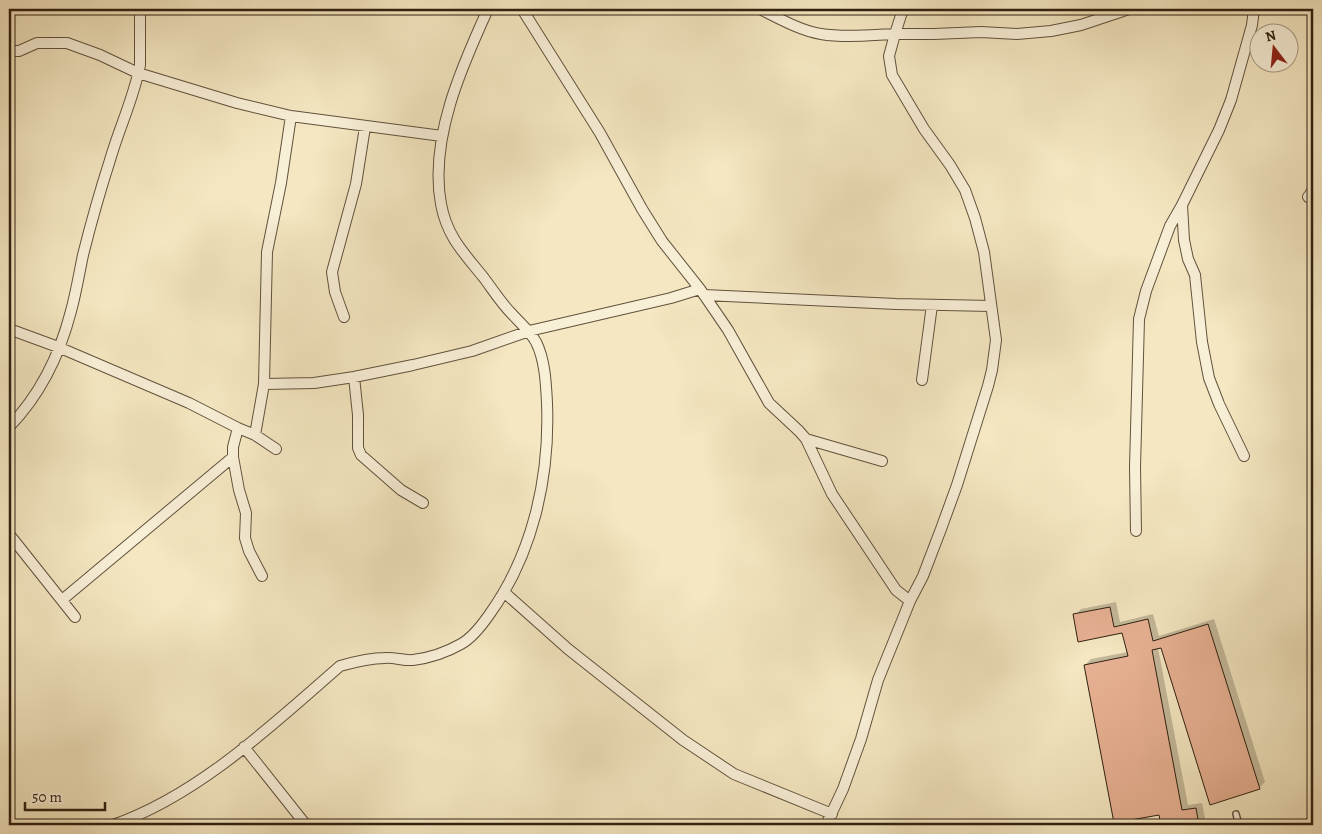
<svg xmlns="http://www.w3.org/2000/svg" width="1322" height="834" viewBox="0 0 1322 834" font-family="Alegreya,serif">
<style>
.shadow{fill:#0003}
.building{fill:#e7b193;stroke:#302010}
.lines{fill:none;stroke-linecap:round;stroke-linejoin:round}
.service-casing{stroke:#61523c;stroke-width:8}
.minor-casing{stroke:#61523c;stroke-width:12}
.service{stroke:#f8efd7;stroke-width:5}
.minor{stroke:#f8efd7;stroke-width:10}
</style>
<rect width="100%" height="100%" fill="#f4e7c1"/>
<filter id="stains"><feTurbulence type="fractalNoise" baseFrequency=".004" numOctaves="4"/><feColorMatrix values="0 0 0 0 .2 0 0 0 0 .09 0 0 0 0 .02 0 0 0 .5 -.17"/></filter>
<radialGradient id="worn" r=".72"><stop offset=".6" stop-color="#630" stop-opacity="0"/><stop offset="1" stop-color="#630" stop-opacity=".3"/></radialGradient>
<path class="shadow" d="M1116,602L1120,622L1153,614L1159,636L1214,619L1265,782L1259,788L1162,647L1158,648L1188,805L1202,803L1206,823L1208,825H1162L1160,813L1085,665L1091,659L1128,652L1123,632L1075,615L1081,609Z"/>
<path class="building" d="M1110,607L1114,627L1148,619L1153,641L1208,624L1260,789L1210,805L1161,648L1152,650L1182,810L1196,808L1199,825H1161L1159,815L1114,823L1084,665L1128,656L1122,633L1078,642L1073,614Z"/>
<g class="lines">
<g class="service-casing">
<path id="service" d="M1236,814L1239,825"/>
</g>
<g class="minor-casing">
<path id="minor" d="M522,9L600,133L642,209L662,241L700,289L728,330L769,403L799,431L806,439L832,494L896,590L910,601
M760,9C778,18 801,31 821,34C845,38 871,35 895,34L889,56L892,75L924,129L950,165L965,190L975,218L984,252L996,340L992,370L988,386L957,485L941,529L923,576L910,601L878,680L861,739L843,789L826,825
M903,9L895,34H934L981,32L1017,34L1051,31L1081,25L1129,9
M9,51H19L37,43H67L100,55L138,73L237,103L291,116L442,136
M1308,197L1313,190
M704,295L896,304L991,306
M344,317L335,292L332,272L356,184L365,127
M9,329L58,347L189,403L238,428L255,435L276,449
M354,377L358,415V448L361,455L401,490L423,503
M922,380L932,305
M264,384L314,383L354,377L413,365L472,351L529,331L671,298L700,289
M9,427C40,395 60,354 71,311C76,293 79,274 83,255C91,223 100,191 110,160C119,128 134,98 140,65V9
M238,428L233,447V457L239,490L246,513L245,538L249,551L262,576
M255,435L264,384L267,252L281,183L291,116
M806,439L882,461
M1244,456L1219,404L1209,378L1202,342L1195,275L1188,259L1184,240L1182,205L1219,130L1231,100L1252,25L1254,9
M1136,531L1135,467L1139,319L1146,291L1170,226L1182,205
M9,534L75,617
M505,593L568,649L683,740L734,774L832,814
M62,600L233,457
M244,747L306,825
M113,825C199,795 272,725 340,666C354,662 370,658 385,658C394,657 404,661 413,660C429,658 447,652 461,644C472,638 482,625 489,615C533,554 550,477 547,403C546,383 545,360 536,342C530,331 520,323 512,314C501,303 493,290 484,278C464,253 447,237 441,204C429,139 462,66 488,9"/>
</g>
<use href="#service" class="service"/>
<use href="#minor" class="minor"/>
</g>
<rect width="1322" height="834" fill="none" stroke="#f4e7c1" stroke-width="30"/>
<rect x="10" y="10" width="1302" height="814" fill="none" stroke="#302010" stroke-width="2.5"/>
<rect x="15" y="15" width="1292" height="804" fill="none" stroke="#302010"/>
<g transform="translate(1274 48) rotate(344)"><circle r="24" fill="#f8efd7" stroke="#a89c87"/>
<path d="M0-4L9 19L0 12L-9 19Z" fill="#8f2418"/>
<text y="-8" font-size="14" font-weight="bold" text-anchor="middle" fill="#302010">N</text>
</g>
<path d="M25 802v8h80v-8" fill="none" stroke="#302010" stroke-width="2.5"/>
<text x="32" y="802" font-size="15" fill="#302010" stroke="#f8efd7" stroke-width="4" paint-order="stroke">50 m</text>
<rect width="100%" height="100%" filter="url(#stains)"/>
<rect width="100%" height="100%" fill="url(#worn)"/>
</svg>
